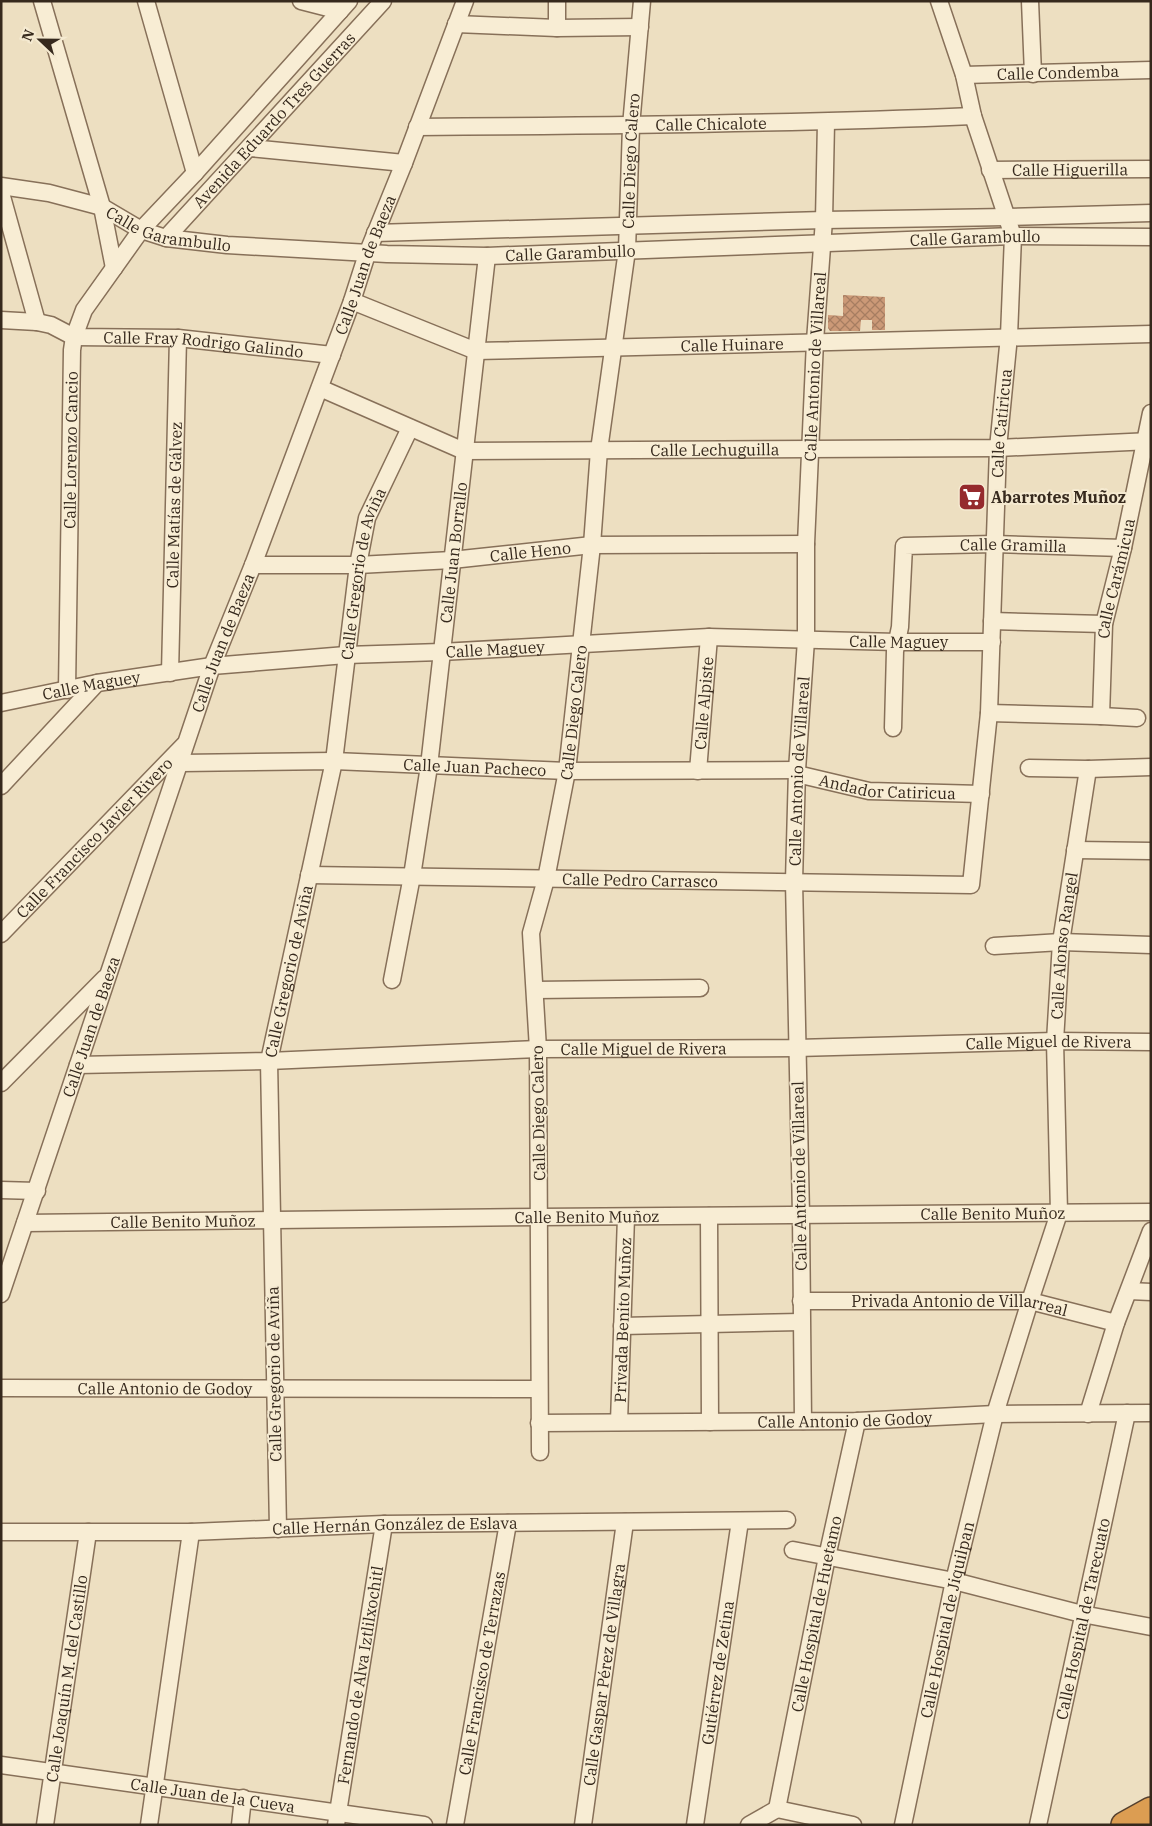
<svg xmlns="http://www.w3.org/2000/svg" width="1152" height="1826" viewBox="0 0 1152 1826" font-family="'IBM Plex Serif',serif">
<style>
.building{fill:url(#building-cross-hatch)}
.lines{fill:none;stroke-linecap:round;stroke-linejoin:round}
.minor-casing{stroke:#877059;stroke-width:19}
.highway-casing{stroke:#543f2d;stroke-width:28}
.minor{stroke:#f8edd4;stroke-width:16}
.highway{stroke:#dc9d52;stroke-width:25}
.labels{text-anchor:middle;stroke-width:4;stroke-linejoin:round;paint-order:stroke}
.street-label{font-size:16px;fill:#36291d;stroke:#f5ead1}
.poi-label{font-size:16px;font-weight:bold;fill:#36291d;stroke:#f5ead1;text-anchor:start}
</style>
<defs>
<pattern id="building-cross-hatch" width="8" height="8" patternUnits="userSpaceOnUse" patternTransform="scale(1.25)"><rect width="8" height="8" fill="#cb9977"/><path d="M0 0l8 8M0 8l8-8" fill="none" stroke="#a67d61"/></pattern>
</defs>
<rect width="100%" height="100%" fill="#eddfc1"/>
<path class="building" d="M843,295L885,297V330H872V320H861L860,331H830L828,328V315L843,316Z"/>
<g class="lines">
<g class="minor-casing">
<g id="minor">
<path d="M42,1L102,207L114,268"/>
<path d="M146,1L195,173"/>
<path d="M301,1L340,11"/>
<path d="M1030,1L1033,74"/>
<path d="M456,24L557,28L640,27"/>
<path d="M557,28V1"/>
<path id="s1" d="M964,75L1151,70"/>
<path id="s2" d="M417,127C603,126 788,124 973,116"/>
<path d="M250,148L404,163"/>
<path id="s3" d="M990,170L1151,169"/>
<path id="s4" d="M1,186L49,193L102,207L141,230L166,238L227,245L387,254L487,256L1013,236L1151,237"/>
<path d="M1,193L37,322"/>
<path d="M375,233L824,220L1007,217L1151,213"/>
<path id="s5" d="M166,238L383,1"/>
<path id="s6" d="M352,301L476,351L1151,334"/>
<path id="s7" d="M1,320L37,322L51,325L74,337L178,338L332,355"/>
<path id="s8" d="M320,388L464,451L998,448L1151,441"/>
<path id="s9" d="M253,565H358L452,560L592,545L806,544"/>
<path d="M992,621L1104,624"/>
<path id="s10" d="M170,673L178,338"/>
<path id="s11" d="M67,690L72,350L74,337L84,310L141,230L195,173L349,1"/>
<path id="s12" d="M1,703L97,683L212,666L346,655L441,652L709,637L897,642H992"/>
<path d="M989,713L1101,716L1137,718"/>
<path id="s13" d="M1101,716L1104,624L1123,548L1151,413"/>
<path id="s14" d="M893,728L895,651L900,627L904,546L994,544L1123,548"/>
<path id="s15" d="M181,763L334,761L567,771L797,770"/>
<path d="M1029,768L1088,769L1151,767"/>
<path id="s16" d="M698,771L709,637"/>
<path id="s17" d="M797,774L869,791L981,794"/>
<path d="M1,786L97,683"/>
<path d="M1075,850L1151,851"/>
<path id="s18" d="M309,875L971,885L989,713L998,448L1009,336L1013,236L973,116L964,75L939,1"/>
<path id="s19" d="M1,934L184,745"/>
<path d="M994,946L1061,942L1151,945"/>
<path id="s20" d="M392,980L412,876L429,766L487,256"/>
<path d="M535,990L700,988"/>
<path id="s21" d="M78,1065L269,1061L538,1049L797,1048L1055,1041L1151,1042"/>
<path d="M1,1083L105,978"/>
<path d="M1,1190L37,1191"/>
<path d="M709,1216L710,1422"/>
<path id="s22" d="M25,1223L539,1217L1151,1212"/>
<path d="M1129,1291L1151,1292"/>
<path id="s23" d="M1,1294L212,666L253,565L352,301L367,254L404,163L465,1"/>
<path id="s24" d="M801,1301H1030L1116,1323"/>
<path d="M622,1326L801,1322"/>
<path id="s25" d="M1,1388L539,1389"/>
<path d="M1088,1414L1116,1323L1151,1231"/>
<path id="s26" d="M803,1421L801,1215L794,881L797,770L806,640V544L815,341L824,220L826,122"/>
<path id="s27" d="M619,1422L626,1217"/>
<path id="s28" d="M539,1423L857,1421L995,1414L1151,1413"/>
<path id="s29" d="M540,1452L538,1049L531,933L546,879L567,771L592,545L599,450L627,250L631,126L642,1"/>
<path id="s30" d="M278,1529L269,1061L334,761L358,565L367,518L410,428"/>
<path id="s31" d="M1,1532H191L384,1524L787,1520"/>
<path d="M793,1550L954,1581L1082,1614L1151,1627"/>
<path id="s32" d="M1,1765L424,1825"/>
<path id="s33" d="M777,1809L827,1557L857,1421"/>
<path d="M777,1809L853,1825"/>
<path id="s34" d="M45,1825L88,1532"/>
<path d="M149,1825L191,1532"/>
<path d="M240,1825L243,1798"/>
<path id="s35" d="M336,1825L384,1524"/>
<path id="s36" d="M455,1825L508,1523"/>
<path id="s37" d="M583,1825L625,1522"/>
<path id="s38" d="M695,1825L740,1521"/>
<path d="M749,1825L777,1809"/>
<path id="s39" d="M903,1825L954,1581L995,1414L1030,1301L1059,1213L1055,1041L1061,942L1088,769"/>
<path id="s40" d="M1038,1825L1127,1413"/>
</g>
</g>
<g class="highway-casing">
<path id="highway" d="M1124,1825L1151,1810"/>
</g>
<use href="#minor" class="minor"/>
<use href="#highway" class="highway"/>
</g>
<defs>
<g id="supermarket-square" transform="scale(1.4375)"><rect x="-9" y="-9" width="18" height="18" rx="4" fill="#952a2d" stroke="#f5ead1"/><path d="M-6-5.5h2.5l.6 2H6L4.5 2H-2.5L-4.4-4H-6ZM-1.5 3.2a1.3 1.3 0 1 0 .1 0ZM3 3.2a1.3 1.3 0 1 0 .1 0Z" fill="#fff"/></g>
</defs>
<g fill-rule="evenodd">
<use href="#supermarket-square" x="972" y="497"/>
</g>
<g class="labels">
<g class="street-label">
<text dy="6" stroke="none"><textPath href="#s1" startOffset="94">Calle Condemba</textPath></text>
<text dy="6" stroke="none"><textPath href="#s5" startOffset="160">Avenida Eduardo Tres Guerras</textPath></text>
<text dy="6" stroke="none"><textPath href="#s2" startOffset="294">Calle Chicalote</textPath></text>
<text dy="6" stroke="none"><textPath href="#s29" startOffset="1299">Calle Diego Calero</textPath></text>
<text dy="6" stroke="none"><textPath href="#s3" startOffset="80">Calle Higuerilla</textPath></text>
<text dy="6" stroke="none"><textPath href="#s4" startOffset="175">Calle Garambullo</textPath></text>
<text dy="6" stroke="none"><textPath href="#s4" startOffset="985">Calle Garambullo</textPath></text>
<text dy="6" stroke="none"><textPath href="#s4" startOffset="580">Calle Garambullo</textPath></text>
<text dy="6" stroke="none"><textPath href="#s23" startOffset="1092">Calle Juan de Baeza</textPath></text>
<text dy="6" stroke="none"><textPath href="#s6" startOffset="390">Calle Huinare</textPath></text>
<text dy="6" stroke="none"><textPath href="#s7" startOffset="206">Calle Fray Rodrigo Galindo</textPath></text>
<text dy="6" stroke="none"><textPath href="#s26" startOffset="1055">Calle Antonio de Villareal</textPath></text>
<text dy="6" stroke="none"><textPath href="#s18" startOffset="1125">Calle Catiricua</textPath></text>
<text dy="6" stroke="none"><textPath href="#s11" startOffset="240">Calle Lorenzo Cancio</textPath></text>
<text dy="6" stroke="none"><textPath href="#s8" startOffset="408">Calle Lechuguilla</textPath></text>
<text dy="6" stroke="none"><textPath href="#s10" startOffset="168">Calle Matías de Gálvez</textPath></text>
<text dy="6" stroke="none"><textPath href="#s14" startOffset="292">Calle Gramilla</textPath></text>
<text dy="6" stroke="none"><textPath href="#s20" startOffset="432">Calle Juan Borrallo</textPath></text>
<text dy="6" stroke="none"><textPath href="#s9" startOffset="278">Calle Heno</textPath></text>
<text dy="6" stroke="none"><textPath href="#s30" startOffset="965">Calle Gregorio de Aviña</textPath></text>
<text dy="6" stroke="none"><textPath href="#s13" startOffset="139">Calle Carámicua</textPath></text>
<text dy="6" stroke="none"><textPath href="#s12" startOffset="902">Calle Maguey</textPath></text>
<text dy="6" stroke="none"><textPath href="#s23" startOffset="688">Calle Juan de Baeza</textPath></text>
<text dy="6" stroke="none"><textPath href="#s12" startOffset="498">Calle Maguey</textPath></text>
<text dy="6" stroke="none"><textPath href="#s12" startOffset="92">Calle Maguey</textPath></text>
<text dy="6" stroke="none"><textPath href="#s16" startOffset="68">Calle Alpiste</textPath></text>
<text dy="6" stroke="none"><textPath href="#s29" startOffset="744">Calle Diego Calero</textPath></text>
<text dy="6" stroke="none"><textPath href="#s15" startOffset="294">Calle Juan Pacheco</textPath></text>
<text dy="6" stroke="none"><textPath href="#s26" startOffset="650">Calle Antonio de Villareal</textPath></text>
<text dy="6" stroke="none"><textPath href="#s17" startOffset="92">Andador Catiricua</textPath></text>
<text dy="6" stroke="none"><textPath href="#s19" startOffset="134">Calle Francisco Javier Rivero</textPath></text>
<text dy="6" stroke="none"><textPath href="#s18" startOffset="331">Calle Pedro Carrasco</textPath></text>
<text dy="6" stroke="none"><textPath href="#s39" startOffset="900">Calle Alonso Rangel</textPath></text>
<text dy="6" stroke="none"><textPath href="#s30" startOffset="560">Calle Gregorio de Aviña</textPath></text>
<text dy="6" stroke="none"><textPath href="#s23" startOffset="282">Calle Juan de Baeza</textPath></text>
<text dy="6" stroke="none"><textPath href="#s21" startOffset="971">Calle Miguel de Rivera</textPath></text>
<text dy="6" stroke="none"><textPath href="#s21" startOffset="566">Calle Miguel de Rivera</textPath></text>
<text transform="translate(538 1113) rotate(-91)" y="6">Calle Diego Calero</text>
<text transform="translate(799 1176) rotate(-91)" y="6">Calle Antonio de Villareal</text>
<text dy="6" stroke="none"><textPath href="#s22" startOffset="968">Calle Benito Muñoz</textPath></text>
<text dy="6" stroke="none"><textPath href="#s22" startOffset="562">Calle Benito Muñoz</textPath></text>
<text dy="6" stroke="none"><textPath href="#s22" startOffset="158">Calle Benito Muñoz</textPath></text>
<text dy="6" stroke="none"><textPath href="#s24" startOffset="159">Privada Antonio de Villarreal</textPath></text>
<text dy="6" stroke="none"><textPath href="#s27" startOffset="102">Privada Benito Muñoz</textPath></text>
<text transform="translate(274 1374) rotate(-91)" y="6">Calle Gregorio de Aviña</text>
<text dy="6" stroke="none"><textPath href="#s25" startOffset="164">Calle Antonio de Godoy</textPath></text>
<text dy="6" stroke="none"><textPath href="#s28" startOffset="306">Calle Antonio de Godoy</textPath></text>
<text dy="6" stroke="none"><textPath href="#s31" startOffset="394">Calle Hernán González de Eslava</textPath></text>
<text dy="6" stroke="none"><textPath href="#s33" startOffset="199">Calle Hospital de Huetamo</textPath></text>
<text dy="6" stroke="none"><textPath href="#s39" startOffset="210">Calle Hospital de Jiquilpan</textPath></text>
<text dy="6" stroke="none"><textPath href="#s40" startOffset="211">Calle Hospital de Tarecuato</textPath></text>
<text dy="6" stroke="none"><textPath href="#s37" startOffset="152">Calle Gaspar Pérez de Villagra</textPath></text>
<text dy="6" stroke="none"><textPath href="#s38" startOffset="154">Gutiérrez de Zetina</textPath></text>
<text dy="6" stroke="none"><textPath href="#s35" startOffset="152">Fernando de Alva Iztlilxochitl</textPath></text>
<text dy="6" stroke="none"><textPath href="#s36" startOffset="154">Calle Francisco de Terrazas</textPath></text>
<text dy="6" stroke="none"><textPath href="#s34" startOffset="148">Calle Joaquín M. del Castillo</textPath></text>
<text dy="6" stroke="none"><textPath href="#s32" startOffset="214">Calle Juan de la Cueva</textPath></text>
</g>
<g class="poi-label">
<text x="991" y="503">Abarrotes Muñoz</text>
</g>
</g>
<rect width="1152" height="1826" fill="none" stroke="#36291d" stroke-width="5"/>
<g transform="translate(40 40) rotate(292)" stroke="#f5ead1" stroke-width="4" paint-order="stroke">
<path d="M0-4L9 19L0 12L-9 19Z" fill="#36291d"/>
<text y="-8" font-size="14" font-weight="bold" text-anchor="middle" fill="#36291d">N</text>
</g>
</svg>
